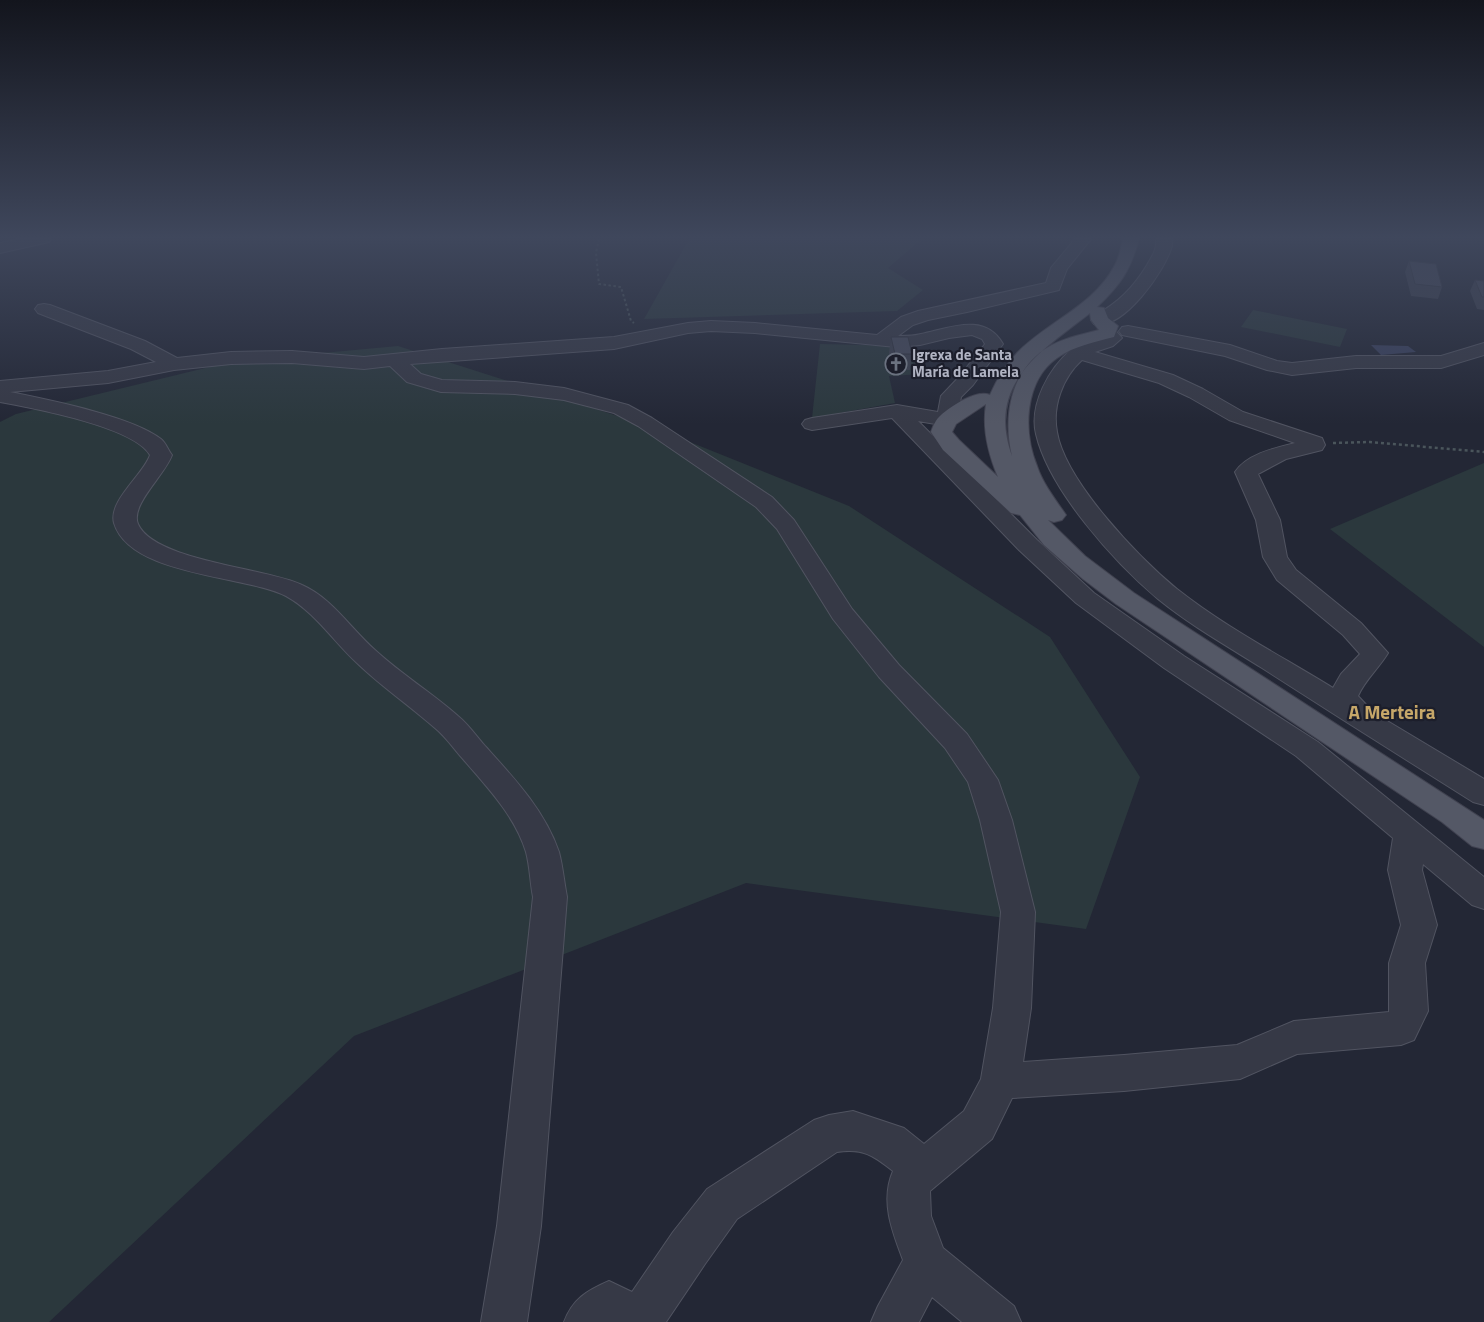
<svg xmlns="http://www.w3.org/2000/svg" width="1484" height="1322" viewBox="0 0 1484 1322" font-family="'Titillium Web',sans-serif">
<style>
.green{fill:#2b383d}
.water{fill:#3a415d}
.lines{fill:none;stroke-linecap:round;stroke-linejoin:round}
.minor-casing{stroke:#515461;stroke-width:2}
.major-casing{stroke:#404250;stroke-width:2}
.path-far1{stroke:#4a555b;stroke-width:2;stroke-dasharray:2.5 2.5;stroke-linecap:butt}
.path{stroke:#4a555b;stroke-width:2.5;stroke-dasharray:3 3;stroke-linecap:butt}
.minor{fill:#363946;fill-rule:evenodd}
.major{fill:#545866;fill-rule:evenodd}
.wall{fill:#3b3f4d}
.building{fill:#45495a;stroke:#30333f}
.labels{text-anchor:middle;stroke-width:4.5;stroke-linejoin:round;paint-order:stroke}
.far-poi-label{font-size:15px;font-weight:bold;fill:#b1b4c3;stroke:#1c1e2b;text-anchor:start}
.neighbourhood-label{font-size:19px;font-weight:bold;fill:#c6a769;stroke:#1c1e2b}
</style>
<rect width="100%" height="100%" fill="#232735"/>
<path class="green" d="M689,239H922L888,268L923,290L897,311L644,319Z
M1253,310L1347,329L1340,347L1241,327Z
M820,344L910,346L917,355L924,374L889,376L895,403L812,418Z
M398,346L655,428L849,506L1050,637L1140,777L1086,929L746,883L354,1036L49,1322H0V422L16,414L234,361Z
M1484,463V647L1330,529Z"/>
<path class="water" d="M1371,345L1408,346L1416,352L1381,355Z"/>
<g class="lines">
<g class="minor-casing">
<path id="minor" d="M20,239H51L49,242L0,253V243Z
M1075,239H1091L1067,269L1059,290L967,312L928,320L913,325L898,336C905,336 914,336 921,334C950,328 985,312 1003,344L973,385L961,397L957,420L954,424L947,426L918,421L1037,540L1094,593L1184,656L1318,742L1484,877V909L1472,905L1423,864L1422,870L1437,925L1425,963L1428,1011L1414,1040L1401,1045L1297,1054L1240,1079L1124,1091L1012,1098L992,1139L930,1191L931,1216L943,1248L1014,1306L1021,1322H962L932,1297L919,1322H871L878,1306L903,1260C892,1231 880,1201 893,1171C873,1155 863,1148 837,1152L737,1219L705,1264L666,1322H564C573,1299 586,1291 609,1281L632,1292L673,1232L707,1189L814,1120L829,1115L853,1111L904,1128L924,1144L964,1111L981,1079L993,1008L1001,912L980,820L968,782L945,748L879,677L833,619L777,529L756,507L638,426L614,413L564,400L515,394L441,392L407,382L390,366L364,369L292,363L231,364L174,370L108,383L10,392C49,400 131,416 161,439C166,443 168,450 172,455C165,475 130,505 138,524C154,561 267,568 302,585C332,598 351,629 375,650C401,674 432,693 458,716C469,725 477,737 486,747C514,778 545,811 559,852C563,867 564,882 567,897L541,1226L527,1322H481L497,1226L533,897C530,882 530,867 526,852C515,816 487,787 463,759C454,749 446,737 435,728C410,706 382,687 357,663C333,641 315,612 286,596C244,575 130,576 114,523C108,501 143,475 150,455C134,427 33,408 0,402V381L108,371L156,362L131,349L38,313L35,309L38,305L44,304L50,305L145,341L177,358L231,352L292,351L364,357L442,349L614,337L688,323L711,321L755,323L877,335L901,317L918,311L1046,283L1051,268ZM711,331L755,333L896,347L920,345L949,338L972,335L982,339L985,344L959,377L941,396L938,412L897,405L812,418L805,420L802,424L805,428L812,430L892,418L1019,550L1076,603L1164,668L1296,756L1393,838L1388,870L1401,925L1389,963V1012L1294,1021L1237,1045L1124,1055L1023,1062L1031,1008L1035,912L1012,820L998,780L967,734L899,665L852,609L794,520L772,497L652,418L628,405L564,388L515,382L442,380L421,374L410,364L614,349L688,333Z
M1156,239H1172V246C1165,271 1123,331 1094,324L1091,320L1094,316C1118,303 1133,288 1147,265C1152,256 1157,250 1156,239Z
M1128,326L1230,345L1277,361L1292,363L1356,356H1441L1484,343V355L1441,368H1356L1292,375L1267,370L1225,356L1122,335L1119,331L1122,327Z
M1108,328L1114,329L1122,338L1113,346L1095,352L1173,375L1203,389L1243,412L1322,438L1325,445L1322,450L1286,459L1258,474L1280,520L1287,557L1296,570L1361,623L1388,653C1379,668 1365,680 1358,696L1374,713L1484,779V805L1473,802C1403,758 1332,713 1262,668C1227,646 1190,625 1158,599C1115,563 1049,490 1036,434C1029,405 1049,368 1071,350C1079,343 1092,342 1102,337L1099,333L1102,329ZM1082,360L1159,383L1189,397L1229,420L1295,443C1275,448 1247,454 1235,472L1256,520L1263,557L1277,580L1343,635L1360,654L1341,674L1333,688C1281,656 1225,627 1177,589C1139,558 1065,481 1057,432C1052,406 1063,377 1082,360Z"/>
</g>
<g class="major-casing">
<path id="major" d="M1123,239H1139C1130,271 1121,284 1097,307L1104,308L1108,318L1118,326L1114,337C1095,342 1074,346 1057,358C1024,381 1023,432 1037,466C1043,484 1055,499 1066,515L1062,520L1054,522L1048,520L1085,556L1134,593L1484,820V849L1472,846L1442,822L1116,604L1083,579L1044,545L1020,515L1011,513L943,450L931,432C933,426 936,419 941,415C951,406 977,389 990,395C997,379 1005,366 1017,353C1047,322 1095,305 1115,265C1119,258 1121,248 1123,239ZM1090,313L1091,320L1099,330C1081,335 1062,338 1045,349C1010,372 1003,418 1012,456C986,384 1040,352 1090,313ZM986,404C982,429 988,453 998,477L959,440L952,432L956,424Z"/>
</g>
<path class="path-far1" d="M599,239L596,253L599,284L621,287L631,321L634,323"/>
<path class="path" d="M1333,443L1370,442L1484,452"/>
<use href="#minor" class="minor"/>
<use href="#major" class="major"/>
</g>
<path class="wall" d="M1409,261L1442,287L1438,299L1411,296L1405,272Z
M1475,280L1484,281V310L1477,309L1470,291Z
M891,337L912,354L910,370H893L889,353Z"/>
<path class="building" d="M1409,261L1436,264L1442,287L1415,284Z
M1475,280L1484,281V297H1482Z
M891,337H908L912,354H895Z"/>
<linearGradient id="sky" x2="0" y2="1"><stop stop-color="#13151d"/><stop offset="0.56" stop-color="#3f475c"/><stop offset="1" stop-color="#3f475c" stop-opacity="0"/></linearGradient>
<rect width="1484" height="424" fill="url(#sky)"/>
<defs>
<g id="church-ring" transform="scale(1.125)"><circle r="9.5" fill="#1c1e2b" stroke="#6b7280" stroke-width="1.5"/><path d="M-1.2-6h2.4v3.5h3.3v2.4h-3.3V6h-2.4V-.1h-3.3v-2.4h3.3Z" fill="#6b7280"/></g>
</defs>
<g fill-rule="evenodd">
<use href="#church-ring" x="896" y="364"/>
</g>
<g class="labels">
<g class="far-poi-label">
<text x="912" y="360">Igrexa de Santa<tspan x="912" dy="17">María de Lamela</tspan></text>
</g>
<g class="neighbourhood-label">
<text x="1392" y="719">A Merteira</text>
</g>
</g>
</svg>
